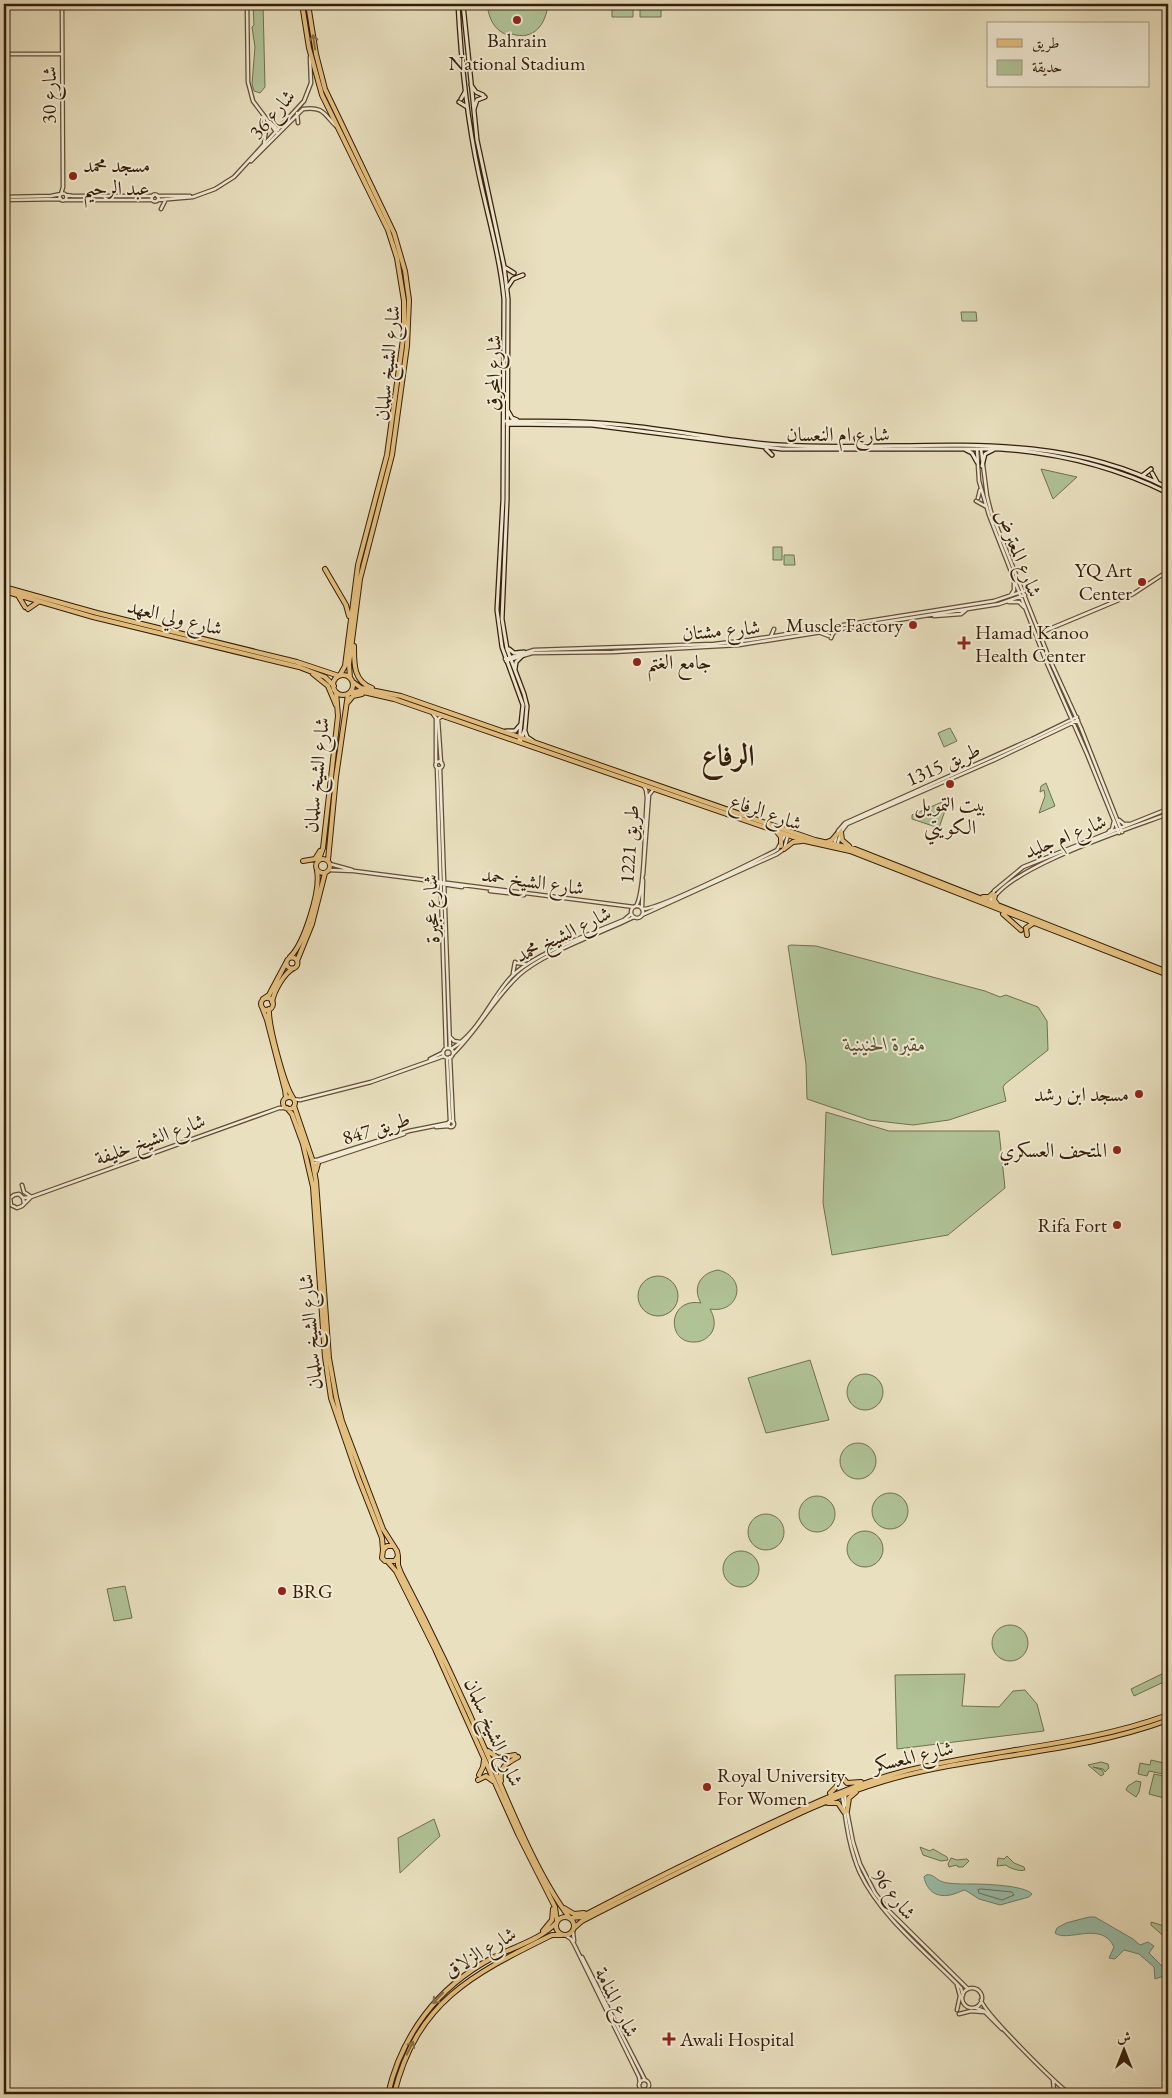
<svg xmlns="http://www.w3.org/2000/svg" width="1172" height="2098" viewBox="0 0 1172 2098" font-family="'EB Garamond',Amiri,serif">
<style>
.green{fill:#b0c397;stroke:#727050}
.water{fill:#99beab;stroke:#717e6a}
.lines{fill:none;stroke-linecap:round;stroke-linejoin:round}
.shore{stroke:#676e5a;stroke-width:1}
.tertiary-casing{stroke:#624e36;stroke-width:5}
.secondary-casing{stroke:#351e08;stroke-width:5.5}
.primary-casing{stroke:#351e08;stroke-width:6}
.tertiary{stroke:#f1ebd5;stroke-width:2.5}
.secondary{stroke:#f1ebd5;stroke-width:3}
.primary{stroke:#e4c080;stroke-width:4}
.oneway{stroke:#8c6f44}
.poi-dot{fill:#8f2418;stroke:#f1ebd5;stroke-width:2}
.labels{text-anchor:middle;stroke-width:4;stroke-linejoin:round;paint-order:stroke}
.poi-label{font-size:20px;fill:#351e08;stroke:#f1ebd5;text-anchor:start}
.street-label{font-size:20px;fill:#351e08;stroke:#f1ebd5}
.park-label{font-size:20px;font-style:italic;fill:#5a5033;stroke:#f1ebd5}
.town-label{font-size:30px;font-weight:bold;fill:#351e08;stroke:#f1ebd5}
</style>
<rect width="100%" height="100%" fill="#e9e0bf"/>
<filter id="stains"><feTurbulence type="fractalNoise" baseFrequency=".004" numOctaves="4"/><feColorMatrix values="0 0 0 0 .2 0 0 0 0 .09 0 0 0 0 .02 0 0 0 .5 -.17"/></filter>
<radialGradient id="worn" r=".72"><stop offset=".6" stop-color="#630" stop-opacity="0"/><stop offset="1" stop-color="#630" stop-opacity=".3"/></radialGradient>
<path class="green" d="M253,4H263L265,87L260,93L254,91L252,84L255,47L252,27L254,25Z
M487,4H548C546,24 534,41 512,34L510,36C494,31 489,19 487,4Z
M612,4H633V17H612Z
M640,4H661V17H640Z
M961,312H976L977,321H962Z
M1041,469L1077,477L1053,499Z
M773,547H782V560H773Z
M784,555H794L795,565H784Z
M950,728L957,741L944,747L938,733Z
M1046,783L1055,806L1039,813L1045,796L1044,790L1040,792L1041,786Z
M949,799L939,828L912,819V815Z
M791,945L816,946L985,991L1000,997L1006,995L1038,1007L1047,1021L1048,1050L1005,1084L1003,1087L1006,1101L949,1120L913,1125L869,1120L807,1099L806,1064L788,946Z
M826,1112L889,1131H999L1005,1188L948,1235L832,1255L823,1203Z
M718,1270C748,1277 740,1314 710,1309C714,1316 716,1324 712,1332C708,1338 702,1342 695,1342C666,1344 667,1297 701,1303C692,1288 700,1273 718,1270Z
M638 1296a20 20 0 1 1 40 0a20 20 0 1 1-40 0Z
M810,1360L829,1420L766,1433L748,1378Z
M847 1392a18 18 0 1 1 36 0a18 18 0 1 1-36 0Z
M840 1461a18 18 0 1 1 36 0a18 18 0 1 1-36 0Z
M872 1511a18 18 0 1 1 36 0a18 18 0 1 1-36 0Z
M799 1514a18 18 0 1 1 36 0a18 18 0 1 1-36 0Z
M748 1532a18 18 0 1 1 36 0a18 18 0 1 1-36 0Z
M847 1549a18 18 0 1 1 36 0a18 18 0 1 1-36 0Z
M723 1569a18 18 0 1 1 36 0a18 18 0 1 1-36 0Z
M125,1586L132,1618L114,1621L107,1589Z
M992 1643a18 18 0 1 1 36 0a18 18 0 1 1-36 0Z
M1168,1671V1680L1134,1696L1131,1689Z
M965,1674L962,1706L999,1707L1013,1691L1025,1690L1037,1704L1044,1731L897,1749L895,1675Z
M1151,1760L1168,1764V1775L1149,1771L1147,1776L1138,1774L1140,1763L1150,1765Z
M1101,1762L1108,1764L1109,1768L1105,1772L1103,1769L1093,1767L1102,1770L1104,1774L1101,1776L1088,1765Z
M1154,1774L1168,1777V1799L1149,1794Z
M1136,1781L1141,1782L1139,1792L1136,1797L1126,1790L1128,1786Z
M434,1819L440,1836L400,1873L398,1838Z
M920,1847L930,1851L933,1849L947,1857L948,1860L941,1861L923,1855Z
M1007,1856L1014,1863L1024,1867L1025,1870C1021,1872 1008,1868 1006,1865L997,1866L998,1858L1004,1859Z
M951,1858L957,1860L967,1859L969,1861L963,1867H958L957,1865L949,1867L948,1864Z
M1151,1922L1168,1927V1940L1151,1925Z"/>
<path class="water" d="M926,1875C933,1873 936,1880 943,1882C950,1884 963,1884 971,1884C984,1884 1024,1885 1032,1894L1029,1897L1000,1905L979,1899L965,1890C960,1891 958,1893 954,1894C938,1899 927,1892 924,1877Z
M1089,1917H1095L1133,1939L1140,1945L1148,1942L1154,1946L1149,1953L1164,1968L1167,1969L1164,1976L1155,1979L1154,1967L1139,1954L1124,1950L1115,1959L1109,1958L1114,1947C1102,1920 1067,1943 1055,1933L1057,1928L1066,1923Z"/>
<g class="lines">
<path class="shore" d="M981,1889L1012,1892L1014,1895L1002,1900L979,1893L978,1890Z"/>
<g class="tertiary-casing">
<path id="tertiary" d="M247,4L248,82L253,101L277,133
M4,54H62
M297,113L298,123
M263,117L266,130L264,143
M270,122L278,130
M251,161L303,109C323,106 324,114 336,126
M59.5 197a3.5 3.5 0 1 1 7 0a3.5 3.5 0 1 1-7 0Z
M151.5 198a3.5 3.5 0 1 1 7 0a3.5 3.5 0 1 1-7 0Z
M66,195L73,196H153
M157,196H190
M4,197L51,196L61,194L63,187L62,4
M4,200L61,199
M65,200H152
M158,200L193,197L215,189L234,177L304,101L311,83L310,57
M161,209L166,199
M977,449L979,481L989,515L1046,661L1087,754L1119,833
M981,449L987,496L991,512L1050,660L1081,728L1122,832
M978,498L980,490
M976,501L985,506
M1011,595L1014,590V582
M1009,602H1019L1024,607
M934,616L961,614L967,609
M821,633L829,636
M771,636L774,629
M1043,637L1044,632L1047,630L1133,594L1168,571
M831,638L833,633L838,630
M505,659L534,650L714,644L749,640L994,601L1024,591
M506,661L532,653L613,652L739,645L999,604L1025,595
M433,714L436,718V764
M435.5 765a3.5 3.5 0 1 1 7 0a3.5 3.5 0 1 1-7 0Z
M441,763L438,719L442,716
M437,768L446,1048
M440,768L450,1048
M1119,820L1124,824H1129
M1109,831L1112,829L1114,821
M834,845L838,831L845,823L1032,739L1077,717
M837,846L841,832L847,824L994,760L1078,720
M330,864L352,870
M329,870L354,871L634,907
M643,875L649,795L653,790
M436,883L462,887
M490,891L524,895
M989,902L994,891L1023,867L1168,809
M991,903C1005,868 1131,828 1168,814
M636,906C645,893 645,819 647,798L646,790L643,785
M631 912a6 6 0 1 1 12 0a6 6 0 1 1-12 0Z
M642,908L643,880
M642,909C656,911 757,860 777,850L785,835
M642,915L777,854L784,849L788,835
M517,963L525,964
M513,973L515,962
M450,1037L454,1041L460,1042
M443 1053a5 5 0 1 1 10 0a5 5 0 1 1-10 0Z
M451,1049C480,1032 490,999 512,976C535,953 593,933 624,920L631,914
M453,1054C478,1030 493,999 519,975C544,952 602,933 634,917
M450,1057L453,1121
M447,1058L450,1121
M430,1059L442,1053
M293,1099L300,1100L371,1082L444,1056
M448 1124a3 3 0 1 1 6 0a3 3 0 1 1-6 0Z
M436,1127L449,1126
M313,1160H317L409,1131L449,1123
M313,1164L404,1134
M22,1185L24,1192L30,1196
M23,1198L31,1197L279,1108H285
M4,1202L10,1198
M24,1203L23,1198L19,1194L14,1195L10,1198L11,1205L17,1208L22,1206L31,1197
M845,1794L846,1806
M842,1795C846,1822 849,1848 860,1873C881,1917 927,1953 961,1988L963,1995
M847,1811L853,1842L860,1864L875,1893L889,1911L968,1989
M573,1932L574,1941
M565,1935L571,1939L574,1944L639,2077L640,2083
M582,1957L645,2080
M962 1998a10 10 0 1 1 20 0a10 10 0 1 1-20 0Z
M981,2000C984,2013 1056,2084 1070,2094
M976,2008L984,2011L1002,2029
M957,2010L960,1996L957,1985
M959,2014L971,2011L984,2012
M1053,2080L1054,2091
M639 2085a5 5 0 1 1 10 0a5 5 0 1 1-10 0Z"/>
</g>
<g class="secondary-casing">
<path id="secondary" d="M458,4C461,61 467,119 479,175C488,217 500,257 504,299L503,500L497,610L502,647L523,705L519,742
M463,4L477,140L504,266L508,299L507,500L502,619L507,649L524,694L527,706L525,729L520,742
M471,85L476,92L483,95
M461,99L465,92
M459,102L467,107
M474,109L477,100L485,97
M506,268L514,273
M507,288L513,279L523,275
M508,411L512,418L517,420
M506,421C546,421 584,421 623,425C676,430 728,442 781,445C914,453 1043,424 1168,488
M507,424L592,425L782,449H1000C1059,453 1115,467 1168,493
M856,438L858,443L862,444
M766,449L772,455
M966,450L972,453L977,462
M982,466L985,454L993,450
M1152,473L1157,482
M1142,476L1151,469
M509,649L514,653L524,652
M515,669L516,662L523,655
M506,731H515L521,724
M525,731L527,737L533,741"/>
</g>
<g class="primary-casing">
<path id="primary" d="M302,4L309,48L322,95L388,230L397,258L404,301V332L387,455L358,565L345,666L340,675
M308,4L316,54L325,89L394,233L405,271L409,300L407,346L392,455L360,579L349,664L350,678
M325,569L346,605L349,616
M4,587L97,613L297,662L339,676
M4,591L93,617L299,667L325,677L334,686
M19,597L25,607
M28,609L38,602
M354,646C354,663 353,681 372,688
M313,674L328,686L336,705
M333 685a10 10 0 1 1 20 0a10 10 0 1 1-20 0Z
M353,682L361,688L401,696L815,840L855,849L1168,972
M350,693L359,691L394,699L805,841L850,851L1168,975
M348,702L353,696L362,694
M777,832L781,837V846
M841,832L842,840L849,846
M827,842L832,840L837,834
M784,849L793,842L802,841
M316 866a7 7 0 1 1 14 0a7 7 0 1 1-14 0Z
M319,859L323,848L338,716L336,692
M328,860L336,777L348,694
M303,861L315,859L320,851
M967,895L987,903
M995,895L994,900L997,904
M983,897H989L992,894
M1003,914L1021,930
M1027,935L1026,928L1032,924
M290,957C304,944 321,890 317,871
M286.5 963a5.5 5.5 0 1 1 11 0a5.5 5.5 0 1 1-11 0Z
M297,961L312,924L325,873
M261 1004a6 6 0 1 1 12 0a6 6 0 1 1-12 0Z
M263,999L269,995L286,963
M272,1002C274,991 284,973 294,968
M262,1007L267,1020L285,1090L286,1098
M269,1009C268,1025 284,1085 293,1098
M283 1103a6 6 0 1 1 12 0a6 6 0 1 1-12 0Z
M294,1106L312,1159L316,1181L329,1358L336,1397L342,1421L383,1529L397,1551L398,1556L395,1561H385L382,1558L383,1550L387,1546H393
M287,1108L292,1114L303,1144L313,1187L325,1357L331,1398L358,1477L382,1538L383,1550
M316,1171L318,1163
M398,1557V1565L401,1573C434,1636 464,1700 492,1765C513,1813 538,1876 569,1917
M388,1562L396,1571L435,1649L518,1834L555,1907L557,1921
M488,1751L498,1758L515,1755
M479,1775L483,1767L484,1760
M478,1780L486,1776L493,1781
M501,1781C499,1767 507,1763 518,1757
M830,1793L837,1786L838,1777L841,1776L847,1783L861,1782
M828,1803H838L844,1812
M847,1811L849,1798L856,1792
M564,1908L574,1914L584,1913
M556 1926a9 9 0 1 1 18 0a9 9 0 1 1-18 0Z
M571,1918L581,1917C642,1885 703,1855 765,1826C812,1804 854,1784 905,1771C993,1749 1083,1746 1168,1715
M574,1928L582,1921C630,1896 679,1872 728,1848C779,1823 829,1797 884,1781C977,1754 1077,1754 1168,1720
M543,1931L552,1920L553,1909
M388,2094C402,2034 438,1987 492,1958C513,1947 540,1940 556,1923
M394,2094C417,2001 473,1974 552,1935H562"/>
</g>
<use href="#tertiary" class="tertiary"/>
<use href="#secondary" class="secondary"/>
<use href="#primary" class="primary"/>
</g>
<defs><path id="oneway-shaft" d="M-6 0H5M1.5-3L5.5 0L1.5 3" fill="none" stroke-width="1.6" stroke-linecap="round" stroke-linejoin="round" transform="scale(1.25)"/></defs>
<g class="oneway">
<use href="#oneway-shaft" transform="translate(314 42) rotate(-99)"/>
<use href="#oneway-shaft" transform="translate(438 1998) rotate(133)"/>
<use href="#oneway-shaft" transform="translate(410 2048) rotate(-63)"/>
</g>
<g class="poi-dot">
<circle cx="517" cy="20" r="5"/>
<circle cx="73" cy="176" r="5"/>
<circle cx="1142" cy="582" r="5"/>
<circle cx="913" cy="625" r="5"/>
<path d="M961.5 635.5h5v5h5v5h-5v5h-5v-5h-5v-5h5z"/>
<circle cx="637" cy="662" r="5"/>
<circle cx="950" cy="784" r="5"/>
<circle cx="1139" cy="1094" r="5"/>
<circle cx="1117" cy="1150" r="5"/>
<circle cx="1117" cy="1225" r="5"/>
<circle cx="282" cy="1591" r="5"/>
<circle cx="707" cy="1787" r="5"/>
<path d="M666.5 2031.5h5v5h5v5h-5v5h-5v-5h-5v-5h5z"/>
</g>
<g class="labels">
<g class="poi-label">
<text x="517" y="47" text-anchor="middle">Bahrain<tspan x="517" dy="23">National Stadium</tspan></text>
<text x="83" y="172">مسجد محمد<tspan x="83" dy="23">عبد الرحيم</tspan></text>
<text x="1132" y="577" text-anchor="end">YQ Art<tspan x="1132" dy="23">Center</tspan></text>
<text x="903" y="632" text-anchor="end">Muscle Factory</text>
<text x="975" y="639">Hamad Kanoo<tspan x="975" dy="23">Health Center</tspan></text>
<text x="647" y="669">جامع الغتم</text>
<text x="950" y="811" text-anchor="middle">بيت التمويل<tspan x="950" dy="23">الكويتي</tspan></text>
<text x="1129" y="1101" text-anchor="end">مسجد ابن رشد</text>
<text x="1107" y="1157" text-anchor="end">المتحف العسكري</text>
<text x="1107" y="1232" text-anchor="end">Rifa Fort</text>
<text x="292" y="1598">BRG</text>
<text x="717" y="1782">Royal University<tspan x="717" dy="23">For Women</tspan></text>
<text x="680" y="2046">Awali Hospital</text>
</g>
<g class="street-label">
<text transform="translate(49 95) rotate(-90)" y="7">شارع 30</text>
<text transform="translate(272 114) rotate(-49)" y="7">شارع 36</text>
<text transform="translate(387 363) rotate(-84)" y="7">شارع الشيخ سلمان</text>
<text transform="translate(493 373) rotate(-89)" y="7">شارع المحرق</text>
<text x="838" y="441">شارع ام النعسان</text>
<text transform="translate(1019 553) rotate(68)" y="7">شارع المعترض</text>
<text transform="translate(175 617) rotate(14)" y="7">شارع ولي العهد</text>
<text transform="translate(721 630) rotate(-5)" y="7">شارع مشتان</text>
<text transform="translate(943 764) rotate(-24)" y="7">طريق 1315</text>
<text transform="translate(316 775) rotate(-84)" y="7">شارع الشيخ سلمان</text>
<text transform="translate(766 812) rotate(19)" y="7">شارع الرفاع</text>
<text transform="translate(1065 836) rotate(-22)" y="7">شارع ام جليد</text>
<text transform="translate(629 844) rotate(-86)" y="7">طريق 1221</text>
<text transform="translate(533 881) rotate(8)" y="7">شارع الشيخ حمد</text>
<text transform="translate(431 909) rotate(-92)" y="7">شارع عجيرة</text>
<text transform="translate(563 934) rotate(-26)" y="7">شارع الشيخ محمد</text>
<text transform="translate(376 1128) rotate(-17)" y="7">طريق 847</text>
<text transform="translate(150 1139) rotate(-20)" y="7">شارع الشيخ خليفة</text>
<text transform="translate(310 1332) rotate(-95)" y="7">شارع الشيخ سلمان</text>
<text transform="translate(494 1732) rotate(66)" y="7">شارع الشيخ سلمان</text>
<text transform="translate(913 1756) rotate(-13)" y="7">شارع المعسكر</text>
<text transform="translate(894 1894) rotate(52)" y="7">شارع 96</text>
<text transform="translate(480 1952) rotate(-31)" y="7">شارع الزلاق</text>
<text transform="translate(617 2002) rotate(64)" y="7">شارع المنامة</text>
</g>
<g class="park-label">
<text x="885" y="1051">مقبرة الحنينية</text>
</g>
<g class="town-label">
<text x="728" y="766">الرفاع</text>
</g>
</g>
<rect width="1172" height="2098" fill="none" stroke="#e9e0bf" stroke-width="20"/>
<rect x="5" y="5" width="1162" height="2088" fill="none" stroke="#351e08" stroke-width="2.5"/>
<rect x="10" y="10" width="1152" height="2078" fill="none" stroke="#351e08"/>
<rect x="987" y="22" width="162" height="65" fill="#f1ebd5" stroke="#a69983"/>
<rect x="997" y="39" width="25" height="8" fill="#e4c080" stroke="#a69983"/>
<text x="1032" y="48" font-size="15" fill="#351e08">طريق</text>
<rect x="997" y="60" width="25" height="15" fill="#b0c397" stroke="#a69983"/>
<text x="1032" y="72" font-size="15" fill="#351e08">حديقة</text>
<g transform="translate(1124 2050)" stroke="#f1ebd5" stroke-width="4" paint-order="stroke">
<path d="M0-4L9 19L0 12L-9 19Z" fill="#351e08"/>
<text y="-8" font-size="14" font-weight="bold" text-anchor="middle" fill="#351e08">ش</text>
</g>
<rect width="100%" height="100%" filter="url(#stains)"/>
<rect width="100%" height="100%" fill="url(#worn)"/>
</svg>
